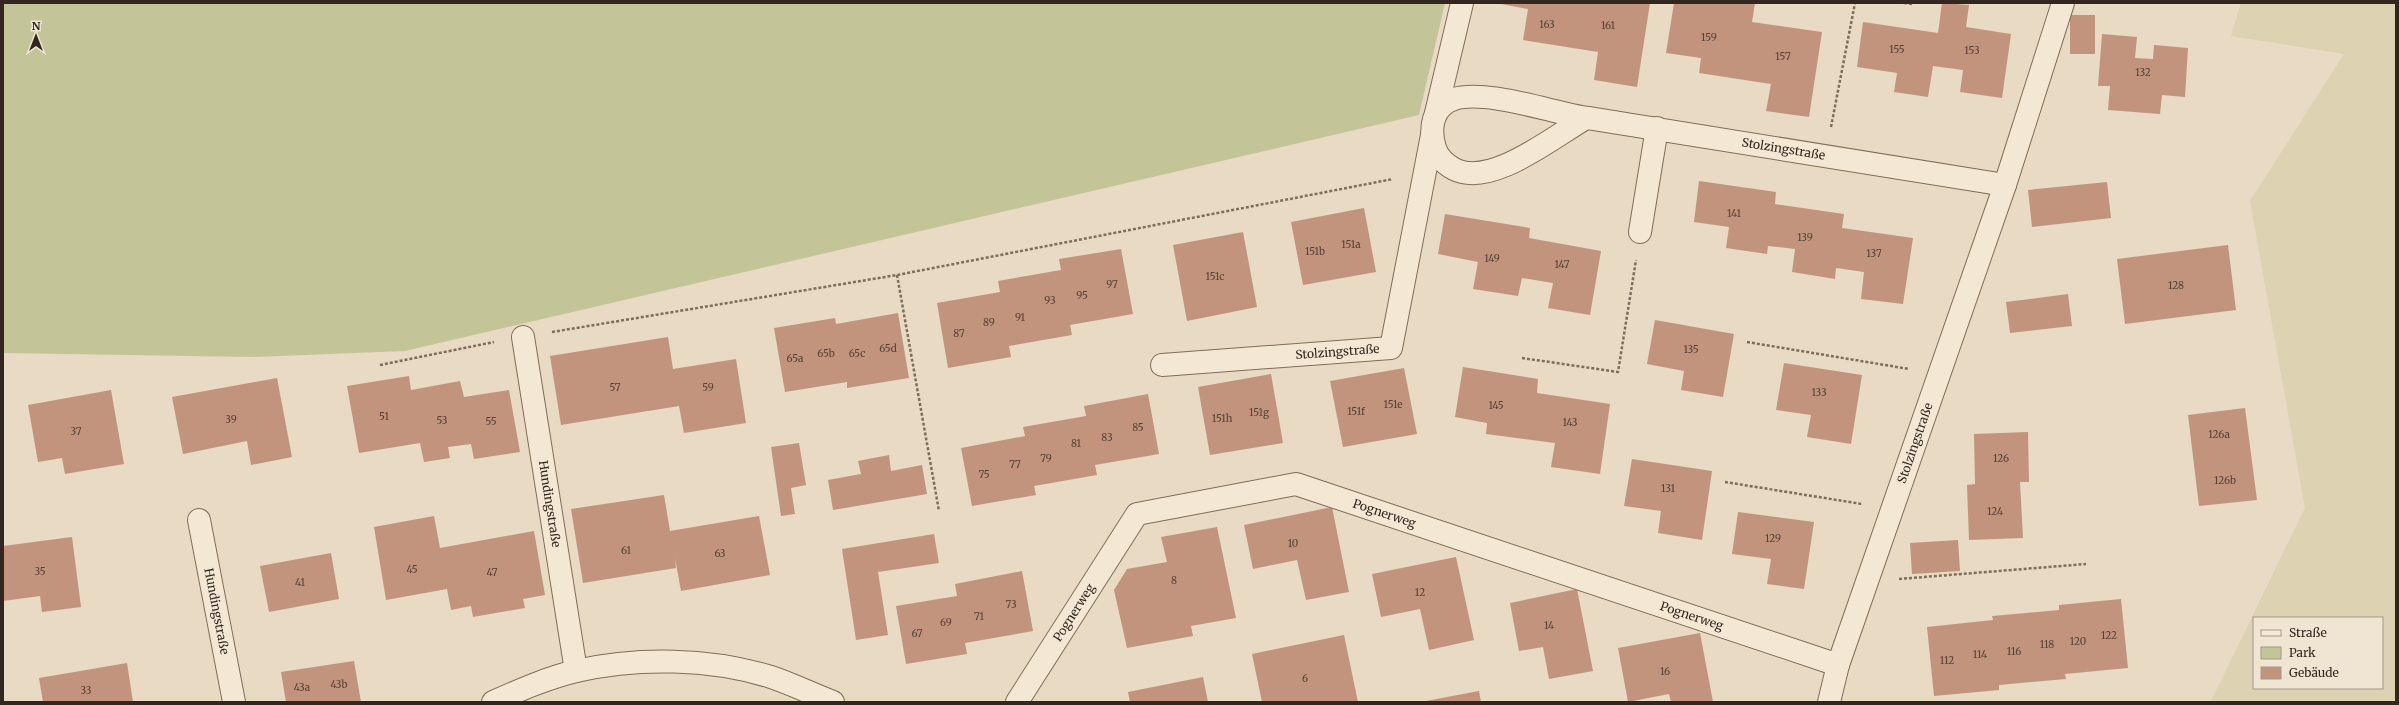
<svg xmlns="http://www.w3.org/2000/svg" width="2399" height="705" viewBox="0 0 2399 705" font-family="Merriweather,serif">
<style>
.farmland{fill:#ddd2b1;fill-rule:evenodd}
.green{fill:#c3c598}
.building{fill:#c2947d}
.lines{fill:none;stroke-linecap:round;stroke-linejoin:round}
.minor-casing{stroke:#806c5c;stroke-width:24}
.path{stroke:#806c5c;stroke-width:2.5;stroke-dasharray:3 2;stroke-linecap:butt}
.minor{stroke:#f4e8d5;stroke-width:22}
.labels{text-anchor:middle;stroke-width:3;stroke-linejoin:round;paint-order:stroke}
.number-label{font-size:10px;fill:#564236}
.street-label{font-size:12px;fill:#32261e;stroke:#f0e5d2}
</style>
<rect width="100%" height="100%" fill="#e8dac3"/>
<path class="farmland" d="M2241,3H2396V702L2211,701L2305,508L2250,201L2344,54L2231,36ZM2254,618H2382V688H2254Z"/>
<path class="green" d="M3,3H1445L1419,115L405,351L253,357L3,353Z"/>
<path class="building" d="M1496,3H1650L1637,87L1594,80L1598,52L1523,40L1528,9Z
M1674,3H1755L1752,22L1822,32L1809,117L1766,111L1771,84L1699,73L1701,58L1666,53Z
M1942,3L1969,5L1966,27L2011,34L2002,98L1960,92L1963,70L1933,66L1928,97L1894,92L1897,73L1857,67L1863,22L1938,33Z
M2070,15H2095V54H2070Z
M2102,34L2137,37L2135,58L2153,59L2154,45L2188,48L2185,97L2162,95L2160,114L2108,110L2110,86H2098Z
M1699,181L1776,192L1775,204L1844,214L1842,228L1913,238L1903,304L1861,299L1864,272L1836,268L1835,279L1792,272L1795,249L1768,246L1767,254L1726,248L1729,227L1694,222Z
M2107,182L2111,218L2032,227L2028,190Z
M1364,208L1376,272L1303,285L1291,222Z
M1445,214L1530,228L1529,238L1601,251L1590,315L1548,308L1553,283L1522,278L1518,296L1473,289L1478,262L1438,254Z
M1243,232L1257,307L1187,321L1173,245Z
M2228,245L2236,310L2125,324L2117,259Z
M1121,249L1133,314L1070,325L1072,335L1009,346L1011,357L948,368L937,303L1000,292L998,281L1061,270L1059,259Z
M2068,294L2072,326L2010,333L2006,302Z
M898,313L909,378L847,388V382L785,392L774,328L835,318L836,324Z
M1655,320L1734,334L1723,397L1681,390L1684,371L1647,364Z
M668,337L673,369L736,359L746,423L684,433L679,406L561,425L550,356Z
M1784,363L1862,375L1851,444L1807,437L1811,415L1776,410Z
M1463,367L1538,379L1537,393L1610,404L1600,474L1551,467L1555,443L1486,434L1487,423L1455,417Z
M1404,368L1417,434L1343,447L1330,381Z
M1271,374L1283,443L1210,455L1198,387Z
M409,376L411,390L460,381L464,397L509,390L520,452L474,459L471,444L448,447L450,458L424,462L420,443L359,453L347,386Z
M277,378L292,457L251,465L247,441L183,454L172,397Z
M111,390L124,464L65,474L62,458L38,462L28,405Z
M1148,394L1159,454L1095,465L1097,475L1034,486L1036,495L972,506L961,448L1025,436L1023,427L1086,416L1084,406Z
M2245,408L2257,500L2199,506L2188,415Z
M2028,432L2029,482H2020L2023,538L1969,540L1967,485L1975,484L1974,434Z
M799,443L806,485L791,488L795,514L781,516L771,447Z
M889,455L891,471L922,465L927,494L833,510L828,480L861,474L858,461Z
M1632,459L1712,471L1702,540L1658,533L1661,511L1624,506Z
M664,495L670,531L759,516L770,575L681,591L675,558L676,568L583,583L571,509Z
M1332,507L1349,592L1306,600L1297,560L1253,569L1244,525Z
M1738,512L1814,522L1804,589L1767,584L1771,559L1732,554Z
M434,516L440,548L534,531L545,595L523,599L525,608L473,617L471,606L451,610L447,589L386,600L374,527Z
M1217,527L1236,618L1191,626L1193,636L1127,648L1114,590L1127,569L1167,562L1161,537Z
M934,534L939,563L878,572L888,635L856,640L842,549Z
M72,537L81,607L42,612L40,596L3,601V546Z
M1958,540L1960,571L1912,574L1910,543Z
M331,553L339,599L269,612L260,566Z
M1456,557L1474,640L1429,650L1420,609L1381,617L1372,574Z
M1022,571L1033,631L965,643L967,654L906,664L896,606L957,596L955,584Z
M1577,589L1593,671L1549,679L1543,647L1519,651L1510,603Z
M2121,599L2128,668L2065,674L2066,679L1999,685V690L1934,696L1927,627L1993,620L1992,616L2059,610V605Z
M1700,633L1713,702H1671L1669,694L1628,702L1618,648Z
M1344,635L1358,702H1262L1252,654Z
M354,661L361,702H286L281,672Z
M127,663L133,702H43L39,678Z
M1203,677L1208,702H1130L1128,692Z
M1479,691L1481,702H1426V701Z"/>
<g class="lines">
<g class="minor-casing">
<g id="minor">
<path d="M1436,113L1462,3"/>
<path id="s1" d="M1586,118C1553,137 1491,188 1454,169C1445,164 1438,158 1435,148C1429,129 1432,106 1454,99C1486,89 1553,113 1588,118C1727,140 1866,162 2005,185"/>
<path d="M1640,232L1657,128"/>
<path id="s2" d="M523,337L576,671"/>
<path id="s3" d="M1162,365L1391,348L1432,135"/>
<path id="s4" d="M199,520L234,702"/>
<path d="M493,702C520,690 547,678 576,671C638,657 710,658 771,677C792,684 812,694 833,702"/>
<path id="s5" d="M1017,702L1137,514L1296,484L1838,665"/>
<path id="s6" d="M1829,702L1838,665L2005,185L2063,3"/>
</g>
</g>
<path class="path" d="M1904,3L1913,4
M1831,127L1855,3
M897,275L939,511
M552,332L897,275L1393,179
M1747,342L1909,369
M1522,358L1618,372L1636,260
M380,365L494,342
M1725,482L1862,504
M1899,579L2086,564"/>
<use href="#minor" class="minor"/>
</g>
<g class="labels">
<g class="number-label">
<text x="1547" y="28">163</text>
<text x="1608" y="29">161</text>
<text x="1709" y="41">159</text>
<text x="1897" y="53">155</text>
<text x="1972" y="54">153</text>
<text x="1783" y="60">157</text>
<text x="2143" y="76">132</text>
<text x="1734" y="217">141</text>
<text x="1805" y="241">139</text>
<text x="1351" y="248">151a</text>
<text x="1315" y="255">151b</text>
<text x="1874" y="257">137</text>
<text x="1492" y="262">149</text>
<text x="1562" y="268">147</text>
<text x="1215" y="280">151c</text>
<text x="1112" y="288">97</text>
<text x="2176" y="289">128</text>
<text x="1082" y="299">95</text>
<text x="1050" y="304">93</text>
<text x="1020" y="321">91</text>
<text x="989" y="326">89</text>
<text x="959" y="337">87</text>
<text x="888" y="352">65d</text>
<text x="1691" y="353">135</text>
<text x="826" y="357">65b</text>
<text x="857" y="357">65c</text>
<text x="795" y="362">65a</text>
<text x="615" y="391">57</text>
<text x="708" y="391">59</text>
<text x="1819" y="396">133</text>
<text x="1393" y="408">151e</text>
<text x="1496" y="409">145</text>
<text x="1356" y="415">151f</text>
<text x="1259" y="416">151g</text>
<text x="384" y="420">51</text>
<text x="1222" y="422">151h</text>
<text x="231" y="423">39</text>
<text x="442" y="424">53</text>
<text x="491" y="425">55</text>
<text x="1570" y="426">143</text>
<text x="1138" y="431">85</text>
<text x="76" y="435">37</text>
<text x="2219" y="438">126a</text>
<text x="1107" y="441">83</text>
<text x="1076" y="447">81</text>
<text x="1046" y="462">79</text>
<text x="2001" y="462">126</text>
<text x="1015" y="468">77</text>
<text x="984" y="478">75</text>
<text x="2225" y="484">126b</text>
<text x="1668" y="492">131</text>
<text x="1995" y="515">124</text>
<text x="1773" y="542">129</text>
<text x="1293" y="547">10</text>
<text x="626" y="554">61</text>
<text x="720" y="557">63</text>
<text x="412" y="573">45</text>
<text x="40" y="575">35</text>
<text x="492" y="576">47</text>
<text x="1174" y="584">8</text>
<text x="300" y="586">41</text>
<text x="1420" y="596">12</text>
<text x="1011" y="608">73</text>
<text x="979" y="620">71</text>
<text x="946" y="626">69</text>
<text x="1549" y="629">14</text>
<text x="917" y="637">67</text>
<text x="2109" y="639">122</text>
<text x="2078" y="645">120</text>
<text x="2047" y="648">118</text>
<text x="2014" y="655">116</text>
<text x="1980" y="658">114</text>
<text x="1947" y="664">112</text>
<text x="1665" y="675">16</text>
<text x="1305" y="682">6</text>
<text x="339" y="688">43b</text>
<text x="302" y="691">43a</text>
<text x="86" y="694">33</text>
</g>
<g class="street-label">
<text dy="4" stroke="none"><textPath href="#s1" startOffset="569">Stolzingstraße</textPath></text>
<text dy="4" stroke="none"><textPath href="#s3" startOffset="176">Stolzingstraße</textPath></text>
<text dy="4" stroke="none"><textPath href="#s6" startOffset="273">Stolzingstraße</textPath></text>
<text dy="4" stroke="none"><textPath href="#s2" startOffset="169">Hundingstraße</textPath></text>
<text dy="4" stroke="none"><textPath href="#s5" startOffset="478">Pognerweg</textPath></text>
<text dy="4" stroke="none"><textPath href="#s4" startOffset="93">Hundingstraße</textPath></text>
<text dy="4" stroke="none"><textPath href="#s5" startOffset="106">Pognerweg</textPath></text>
<text dy="4" stroke="none"><textPath href="#s5" startOffset="802">Pognerweg</textPath></text>
</g>
</g>
<rect width="2399" height="705" fill="none" stroke="#32261e" stroke-width="8"/>
<rect x="2253" y="617" width="130" height="72" fill="#f0e5d2" stroke="#a4998a"/>
<rect x="2261" y="630" width="20" height="6" fill="#f4e8d5" stroke="#a4998a"/>
<text x="2289" y="637" font-size="12" fill="#32261e">Straße</text>
<rect x="2261" y="647" width="20" height="12" fill="#c3c598" stroke="#a4998a"/>
<text x="2289" y="657" font-size="12" fill="#32261e">Park</text>
<rect x="2261" y="667" width="20" height="12" fill="#c2947d" stroke="#a4998a"/>
<text x="2289" y="677" font-size="12" fill="#32261e">Gebäude</text>
<g transform="translate(36 36)" stroke="#f0e5d2" stroke-width="3" paint-order="stroke">
<path d="M0-3L7 15L0 10L-7 15Z" fill="#32261e"/>
<text y="-6" font-size="11" font-weight="bold" text-anchor="middle" fill="#32261e">N</text>
</g>
</svg>
